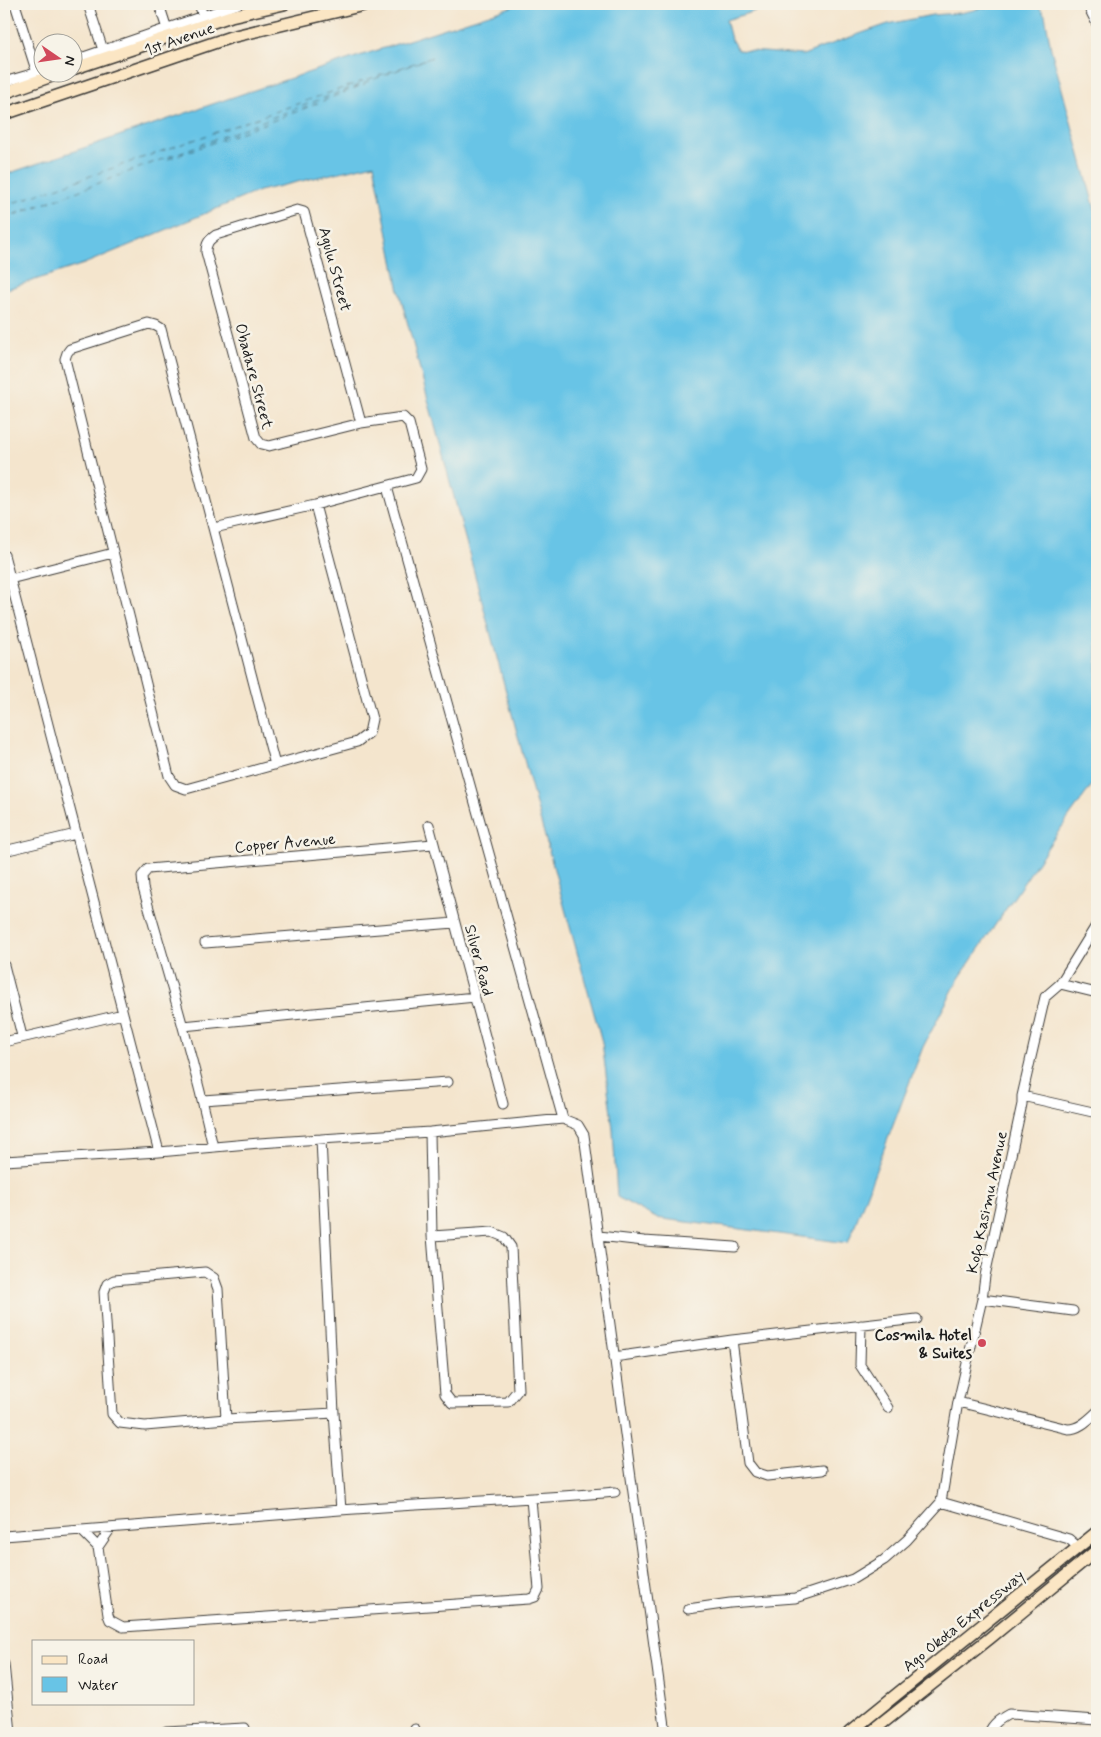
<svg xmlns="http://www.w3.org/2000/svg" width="1101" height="1737" viewBox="0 0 1101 1737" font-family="Mynerve,sans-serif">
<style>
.water{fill:#68c4e6;stroke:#427081}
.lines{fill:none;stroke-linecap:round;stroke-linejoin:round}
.ferry{stroke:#375763;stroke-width:1;stroke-dasharray:6 5;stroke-linecap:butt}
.minor-casing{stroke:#3c3a37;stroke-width:11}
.secondary-casing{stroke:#3c3a37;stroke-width:14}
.minor{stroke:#fff;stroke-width:9}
.secondary{stroke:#fbe6c4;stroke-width:11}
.poi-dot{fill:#d1495b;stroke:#f7f3e8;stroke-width:2}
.labels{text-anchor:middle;stroke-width:5;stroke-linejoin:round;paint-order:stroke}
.street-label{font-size:16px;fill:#1c1c1c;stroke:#f7f3e8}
.poi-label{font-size:16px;font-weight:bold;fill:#1c1c1c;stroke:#f7f3e8;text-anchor:end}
</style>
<rect width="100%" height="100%" fill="#f7f3e8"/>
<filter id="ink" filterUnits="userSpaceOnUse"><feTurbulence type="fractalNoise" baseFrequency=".02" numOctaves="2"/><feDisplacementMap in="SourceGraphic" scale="10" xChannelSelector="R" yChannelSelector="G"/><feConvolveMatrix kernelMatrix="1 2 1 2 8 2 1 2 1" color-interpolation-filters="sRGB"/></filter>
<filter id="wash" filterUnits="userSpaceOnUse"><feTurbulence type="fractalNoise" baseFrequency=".0096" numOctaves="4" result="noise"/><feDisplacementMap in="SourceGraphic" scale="20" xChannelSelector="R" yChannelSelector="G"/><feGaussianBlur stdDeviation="1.12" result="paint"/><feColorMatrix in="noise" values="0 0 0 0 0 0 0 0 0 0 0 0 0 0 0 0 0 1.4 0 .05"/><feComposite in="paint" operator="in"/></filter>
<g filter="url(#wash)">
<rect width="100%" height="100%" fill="#f4e5cd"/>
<path class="water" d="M520,4H778L726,20L731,39L738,50L803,55L842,40L888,24L932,15L960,13L1003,4H1037L1045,15L1051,49L1097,217V778L1056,835L958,980L923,1047L848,1243L656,1218L617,1197L613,1130L602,1042L540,819L399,291L374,164L259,191L84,264L4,290V175L245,93Z"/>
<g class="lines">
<path class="ferry" d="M168,159L288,115L365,84
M4,206L432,57
M4,218L58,198
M4,219L435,56"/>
</g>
</g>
<g filter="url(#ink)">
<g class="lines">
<g class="minor-casing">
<path id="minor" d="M15,4L37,73
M88,4L103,50
M159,4L167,29
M199,4L203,16
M1087,4L1097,24
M72,61L238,4
M4,82L42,71
M387,487L563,1119
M214,528L315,505L416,478L421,469L409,423L403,417L361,423L269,446L261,444L256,438L206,252C206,243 209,240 216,235L297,210L304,212L361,423
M4,555L159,1152
M10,579L113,553
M275,765L161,329L156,326L149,324L70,349L67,353L65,359L169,776L175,785L186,789L357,742L369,733L372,719L315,505
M429,825L503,1104
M4,851L76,834
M205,943L455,923
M4,965L22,1036
M1060,984L1097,993
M183,1026L475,997
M4,1042L123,1014
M1022,1096L1097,1113
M203,1100L448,1082
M430,1132L432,1236L445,1394L452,1403L508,1402L518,1390L511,1247L504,1237L492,1232L432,1236
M321,1139L334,1413L341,1510
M213,1147C194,1060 168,974 143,888L142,876L148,869L433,844
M4,1161L159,1152L259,1143L430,1132L563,1119L578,1125L584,1135L666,1733
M599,1236L644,1241L735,1247
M205,1272L214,1278L218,1289L226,1419L145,1426L120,1423L112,1414L104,1292L107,1284L114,1280Z
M982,1299L1073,1311
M861,1325L860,1365L888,1408
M732,1340L748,1463L755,1472L767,1476L822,1470
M614,1357L732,1340L917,1319
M958,1402L1068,1429C1080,1429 1089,1419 1097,1412
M226,1419L334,1413
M941,1502L958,1402L982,1299L985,1276L1022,1104V1096L1045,997L1060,984L1097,924
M81,1530L98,1547L108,1615L110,1620L123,1627L529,1599L535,1597L539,1589L531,1499
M4,1536C116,1528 228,1518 340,1510C431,1503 523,1500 615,1492
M98,1547L111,1528
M688,1609L730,1603L795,1598L853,1579L884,1560L907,1540L941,1502L1069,1539L1078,1547
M4,1664L11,1733
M415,1729V1733
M166,1733V1732L245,1728
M989,1733C993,1723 1000,1719 1009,1714L1097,1720"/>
</g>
<g class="secondary-casing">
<path id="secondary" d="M72,69L231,16L284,4
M4,93L63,72
M4,114L231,37L368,4
M849,1733L1097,1532
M870,1733L990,1638L1097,1550"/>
</g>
<use href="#minor" class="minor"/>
<use href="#secondary" class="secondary"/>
</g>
</g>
<circle class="poi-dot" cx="982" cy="1343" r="5"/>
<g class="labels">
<g class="street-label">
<text transform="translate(179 38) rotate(-19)" y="6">1st Avenue</text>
<text transform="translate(336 269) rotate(75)" y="6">Agulu Street</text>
<text transform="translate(255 376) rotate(75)" y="6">Obadare Street</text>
<text transform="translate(285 842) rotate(-5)" y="6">Copper Avenue</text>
<text transform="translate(480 960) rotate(75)" y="6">Silver Road</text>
<text transform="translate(986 1202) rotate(-78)" y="6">Kofo Kasimu Avenue</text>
<text transform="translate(963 1620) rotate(-39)" y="6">Ago Okota Expressway</text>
</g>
<g class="poi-label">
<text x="972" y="1340">Cosmila Hotel<tspan x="972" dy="18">&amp; Suites</tspan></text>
</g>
</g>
<rect width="1101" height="1737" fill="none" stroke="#f7f3e8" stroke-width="20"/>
<rect x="32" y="1640" width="162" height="65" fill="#f7f3e8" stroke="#9f9d96"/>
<rect x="42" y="1656" width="25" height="8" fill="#fbe6c4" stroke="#9f9d96"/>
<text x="78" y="1664" font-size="15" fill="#1c1c1c">Road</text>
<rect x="42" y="1677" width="25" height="15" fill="#68c4e6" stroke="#9f9d96"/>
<text x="78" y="1690" font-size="15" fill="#1c1c1c">Water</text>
<g transform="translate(58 58) rotate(103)"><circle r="24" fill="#f7f3e8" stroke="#9f9d96"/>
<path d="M0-4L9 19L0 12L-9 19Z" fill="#d1495b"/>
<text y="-8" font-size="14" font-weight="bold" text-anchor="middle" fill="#1c1c1c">N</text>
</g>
</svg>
